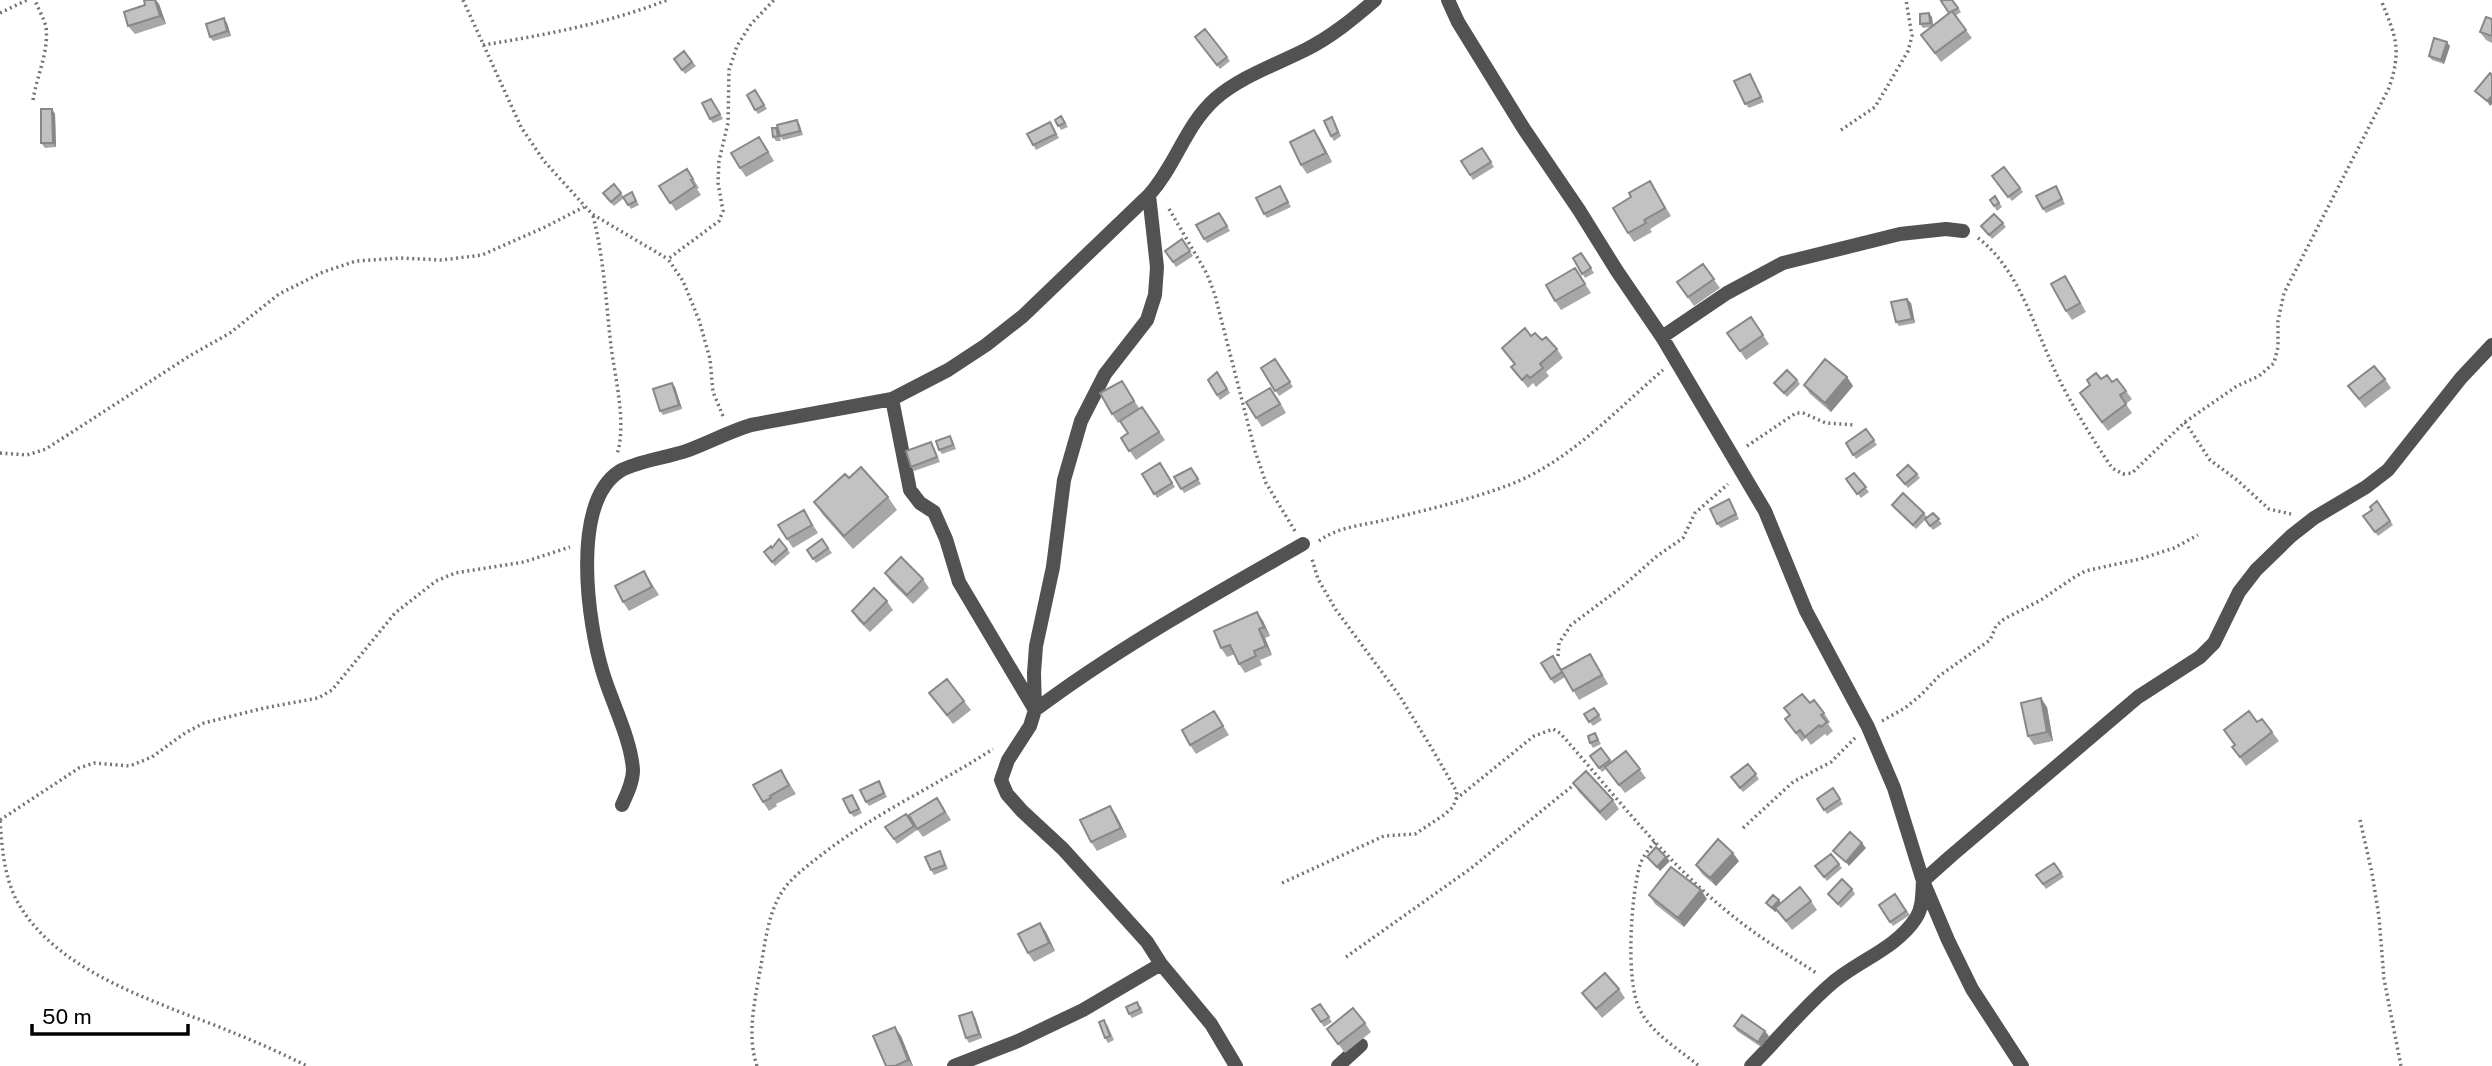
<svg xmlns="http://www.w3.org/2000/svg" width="2492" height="1066" viewBox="0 0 2492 1066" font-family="'Public Sans',sans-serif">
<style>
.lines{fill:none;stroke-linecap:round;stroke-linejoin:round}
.path{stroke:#747474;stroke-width:3.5;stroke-dasharray:2 3.5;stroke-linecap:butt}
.street{stroke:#525252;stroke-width:14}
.wall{fill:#a7a7a7}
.shaded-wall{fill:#888}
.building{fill:#c2c2c2;stroke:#888;stroke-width:2}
</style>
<rect width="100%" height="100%" fill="#fff"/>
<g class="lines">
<path class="path" d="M463,0L521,127L544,161L592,214L668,259
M0,13L27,0
M483,45C545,35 609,23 667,0
M33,100C37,75 49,52 46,27C44,18 38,9 35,0
M1841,130L1875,107L1908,51L1912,36L1906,0
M1169,209L1207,274L1215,295L1255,451L1266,483L1295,531
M593,216C604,258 606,303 611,346C615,378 627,424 617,454
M1978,238C2022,271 2037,338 2062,385C2077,414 2094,441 2112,468L2123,474L2132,473L2185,422L2237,386L2259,376L2274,363L2278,347V321L2284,293L2389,88C2402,49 2396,37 2381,0
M723,416L713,392L710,359L699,320L683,281L668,259L719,221L723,211L718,183L719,161L728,123L729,70L737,46L751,24L774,0
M2185,422L2210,460L2237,480L2269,509L2291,514
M1747,446L1796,413H1803L1826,423L1855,425
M0,453L27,455L46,449L191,355L230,333L279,294L323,272L356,261L400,258L442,260L482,255L545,227L584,207
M1319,541C1337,527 1364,525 1385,520C1426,510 1469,500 1509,485C1569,462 1615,411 1663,370
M1558,656L1559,643L1571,625L1623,586L1657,556L1683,538L1695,513L1728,484
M1882,721L1905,708L1922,694L1939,676L1990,640L1996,626L2004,619L2041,600L2073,578L2085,571L2140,559L2174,548L2198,535
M1456,799L1534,736L1553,729L1560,733C1616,796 1667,864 1734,917C1760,938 1790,956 1818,974
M0,820L79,768L94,763L130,766L152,757L185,733L204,723L264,708L318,698L332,690L395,613L436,581L455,573L524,562L570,547
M2360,820L2372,873L2379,917L2384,979L2401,1066
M0,821C2,848 4,875 16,899C55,974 162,1003 234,1033C259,1043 283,1054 307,1066
M1743,828L1793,782L1831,762L1855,738
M1655,842C1649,849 1643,856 1640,865C1631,895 1625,982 1640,1010C1652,1034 1679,1049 1699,1066
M1282,883L1384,836L1415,834L1444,815L1453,807L1456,799L1457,792L1434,752L1399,695L1336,610L1318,579L1312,559
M1346,957L1470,869L1576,783
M757,1066C747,1036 754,1006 759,976C764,952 766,925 776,903C785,882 802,870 820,856C873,814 936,786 993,749"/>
<path class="street" d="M1448,0L1458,22L1524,129L1579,210L1617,271L1662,337L1765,511L1806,611L1868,727L1894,788L1923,881L1948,940L1972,989L2022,1066
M1149,195L1157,267L1155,295L1147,320L1105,374L1081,421L1064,480L1053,567L1036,646L1034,673L1035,710L1030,726L1008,760L1001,780L1007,794L1022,811L1063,849L1147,942L1161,964L1211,1024L1236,1066
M1662,337L1727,293L1783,263L1900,234L1946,229L1963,231
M892,399L910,490L920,503L934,512L946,539L959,582L1035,710C1119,647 1212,596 1303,544
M622,805C627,794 633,782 633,770C631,739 612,703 603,673C588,625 570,503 620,471C634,462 669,457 686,451C708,443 728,432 751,425L892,399L948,370L986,345L1023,316L1149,195C1176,165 1185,126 1215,99C1240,77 1275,65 1305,50C1331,37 1353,19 1375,0
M954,1066L1018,1041L1083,1010L1161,964
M1338,1066L1361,1045
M1751,1066C1778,1039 1802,1009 1831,984C1857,961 1896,949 1916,918C1923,907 1922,894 1923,881L1951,856L2138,697L2200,657L2214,643L2239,592L2256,570L2291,536L2314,518L2366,487L2388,470L2461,378L2492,345"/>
</g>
<path class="wall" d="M1953,0L1961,12L1955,16L1972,38L1941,62L1921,35L1931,27L1923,28L1920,24L1932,17L1933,26L1949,13Z
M159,4L166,24L135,34L128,26L145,5Z
M2492,19V43L2486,40L2480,32Z
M227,23L231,36L213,41L210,37Z
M1205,29L1230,61L1220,69L1195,37Z
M2450,46L2444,64L2432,60L2429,56Z
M684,51L696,66L685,74L674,59Z
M1750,74L1764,102L1749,108L1745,104Z
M758,95L767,109L758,114L755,110Z
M714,103L723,119L713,123L710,119Z
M52,109L55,114L56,147L45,148L41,143Z
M1061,116L1068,127L1061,130L1055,120Z
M797,120L800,125L803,135L783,140L780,136Z
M1335,122L1341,136L1334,141L1331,136Z
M1053,127L1059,138L1036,150L1033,145Z
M776,128L779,132L781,141H776L773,137Z
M1314,130L1320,139L1332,162L1307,174L1301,165Z
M765,146L774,161L746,177L740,168Z
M1482,148L1494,167L1473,180L1461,161Z
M2004,167L2023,192L2012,201L1992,176Z
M687,169L699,188L697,189L701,195L676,211L659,186Z
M1650,181L1671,216L1650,229L1652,232L1634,242L1628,233L1631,197Z
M614,184L624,197L632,192L639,205L631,209L624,198L614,206L606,198Z
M1280,186L1291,207L1267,218L1264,214Z
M2056,186L2065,204L2046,213L2043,209Z
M1995,196L2002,207L1997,211L1990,200Z
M1222,217L1230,231L1207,243L1204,239Z
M2003,223L2006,227L1992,239L1981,226Z
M1182,239L1193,256L1176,267L1165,251Z
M1581,253L1594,273L1585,278L1573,258Z
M1703,264L1720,288L1694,306L1677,282Z
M1575,268L1591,293L1561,310L1555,301Z
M2071,285L2086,312L2072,320L2066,311Z
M1911,303L1915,323L1899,326L1896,322Z
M1751,317L1769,344L1746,360L1740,351Z
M1531,336L1542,340L1557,349L1563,358L1546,372L1549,376L1536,387L1533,383L1528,388L1511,367L1514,364L1502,348Z
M1275,359L1293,387L1279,396L1261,368Z
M1217,372L1230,393L1220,400L1208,380Z
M1847,377L1853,386L1831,412L1810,394L1804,385Z
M2101,379L2112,382L2117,379L2132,399L2126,404L2132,413L2108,431L2086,402Z
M2385,379L2391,388L2365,408L2348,386Z
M1797,380L1800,384L1787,397L1774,383Z
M1122,381L1139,408L1142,407L1165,440L1136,460L1121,438L1128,433L1121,421L1118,423L1112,414Z
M675,387L682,409L663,415L660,411Z
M1277,397L1286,413L1262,427L1256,418Z
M1866,429L1877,445L1856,459L1846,443Z
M950,436L953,441L956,449L942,454L939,450Z
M934,447L940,462L914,471L911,467Z
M1160,463L1175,487L1157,498L1142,474Z
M1194,472L1201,484L1184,493L1174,477Z
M1854,473L1869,492L1861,498L1846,479Z
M1917,474L1920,478L1908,488L1897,475Z
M849,478L888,497L897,510L853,549L823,515L814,502Z
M1729,499L1739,519L1721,528L1717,524Z
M2377,501L2393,525L2378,536L2363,516L2372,510Z
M1892,505L1924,513L1927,517L1933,513L1942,524L1933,530L1925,520L1916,529L1895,509Z
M804,510L818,533L793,548L787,539Z
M822,539L832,553L816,563L807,550Z
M772,548L787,549L790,553L775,566L764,552Z
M644,571L659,595L629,611L623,602Z
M885,573L923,579L929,588L913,604L891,582Z
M887,601L893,610L870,632L858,620L852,611Z
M1257,612L1263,621L1270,636L1265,638L1272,655L1260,660L1262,665L1245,673L1239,664L1235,654L1227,657L1221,648Z
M1541,663L1562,670L1596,663L1608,684L1579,700L1565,677L1554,684Z
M929,693L964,701L971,710L953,724Z
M1810,703L1824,713L1830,722L1828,724L1833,731L1827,736L1825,734L1811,745L1806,738L1802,742L1785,719L1789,715L1784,708Z
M2047,707L2053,741L2034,745L2028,736Z
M1594,708L1602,720L1593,726L1584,714Z
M1214,711L1229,735L1196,754L1190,745Z
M2262,719L2279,741L2246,766L2232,747L2235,745L2224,730L2257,722Z
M1595,733L1601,744L1593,748L1590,743Z
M1601,748L1611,762L1626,751L1646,778L1625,793L1606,769L1602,772L1590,756Z
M1748,764L1759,779L1743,792L1731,777Z
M781,770L796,794L776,804L777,806L769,811L763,802Z
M879,781L887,797L869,806L866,802Z
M1573,783L1613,800L1619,809L1606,821L1579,792Z
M1833,788L1843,804L1827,814L1817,799Z
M855,800L862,813L854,817L850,813Z
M943,807L951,820L923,837L917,829Z
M906,814L917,830L897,844L885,827Z
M1116,815L1127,837L1097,851L1091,842Z
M940,851L948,869L934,875L931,870Z
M1831,854L1842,868L1827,881L1815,866Z
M1739,861L1716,886L1702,874L1696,865Z
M2054,863L2064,877L2046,889L2036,875Z
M1852,889L1855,894L1841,908L1828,894Z
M1895,894L1910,915L1893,926L1879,905Z
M1649,895L1707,899L1684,927L1655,904Z
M1779,900L1781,903L1811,901L1817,910L1792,930L1777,910L1775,912L1766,903Z
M1040,923L1046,932L1055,951L1034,962L1028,953Z
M1619,989L1625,998L1602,1018L1582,993Z
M1320,1004L1332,1022L1324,1027L1312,1009Z
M1141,1006L1143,1013L1132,1018L1129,1014Z
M975,1017L982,1038L969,1043L966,1038Z
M1365,1023L1371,1032L1345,1053L1327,1029Z
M1107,1024L1114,1040L1108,1043L1105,1038Z
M1734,1026L1769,1036L1761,1047L1737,1031Z
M901,1036L913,1066H886Z"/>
<path class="shaded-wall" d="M155,0H156L159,4L166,24L160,16Z
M1929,13L1932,17L1933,27L1930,23Z
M224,18L227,23L231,36L227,31Z
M2447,42L2450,46L2444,64L2441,60Z
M2492,96V104L2490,106L2487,101Z
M52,109L55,114L56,147L53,143Z
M1314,130L1320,139L1332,162L1326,153Z
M1907,299L1911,303L1915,323L1912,319Z
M1847,377L1853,386L1831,412L1825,403Z
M672,383L675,387L682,409L679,405Z
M1257,612L1263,621L1270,636L1264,627Z
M1259,629L1265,638L1272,655L1266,646Z
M2041,698L2047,707L2053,741L2047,732Z
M1110,806L1116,815L1127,837L1121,828Z
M1862,843L1866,848L1849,866L1846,862Z
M1733,853L1739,861L1716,886L1710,878Z
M1666,857L1670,861L1660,871L1657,867Z
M1701,890L1707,899L1684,927L1678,918Z
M1779,900L1782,905L1775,912L1772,908Z
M1040,923L1046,932L1055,951L1049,943Z
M972,1012L975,1017L982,1038L979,1034Z
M895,1027L901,1036L913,1066L908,1060Z
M1765,1031L1769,1036L1761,1047L1758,1042Z"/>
<path class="building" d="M144,0H155L160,16L128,26L124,12L145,5Z
M1943,0H1952L1958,8L1949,13L1941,1Z
M1952,11L1966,30L1935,53L1921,35Z
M1929,13L1930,23L1920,24V14Z
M2486,17L2492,19V36L2480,32Z
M224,18L227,31L210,37L206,24Z
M1205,29L1227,57L1217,65L1195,37Z
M2434,38L2447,42L2441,60L2429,56Z
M684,51L692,62L682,70L674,59Z
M2490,73L2492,75V96L2487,101L2475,91Z
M1750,74L1761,97L1745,104L1734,81Z
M755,90L764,105L755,110L747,95Z
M711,99L720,114L710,119L702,103Z
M41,109H52L53,143H41Z
M1061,116L1065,123L1058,126L1055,120Z
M1332,117L1338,132L1331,136L1324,121Z
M797,120L800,131L780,136L777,125Z
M1050,122L1056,134L1033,145L1027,134Z
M772,128H776L778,136L773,137Z
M1314,130L1326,153L1301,165L1290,142Z
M759,137L768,152L740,168L731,153Z
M1482,148L1491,162L1470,175L1461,161Z
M2004,167L2020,188L2008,197L1992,176Z
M687,169L693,179L691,180L695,186L670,203L659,186Z
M1650,181L1665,208L1644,220L1646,223L1628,233L1613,208L1631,197L1629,193Z
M614,184L621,193L611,202L603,193Z
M1280,186L1288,202L1264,214L1256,198Z
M2056,186L2062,199L2043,209L2036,196Z
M632,192L636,201L628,205L623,197Z
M1995,196L1999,203L1994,206L1990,200Z
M1219,213L1227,226L1204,239L1196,225Z
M1994,214L2003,223L1989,235L1981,226Z
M1182,239L1190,251L1173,262L1165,251Z
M1581,253L1591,268L1582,274L1573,258Z
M1703,264L1714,279L1688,297L1677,282Z
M1575,268L1585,284L1555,301L1546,285Z
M2065,276L2080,303L2066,311L2051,284Z
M1907,299L1912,319L1896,322L1891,302Z
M1751,317L1763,335L1740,351L1727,333Z
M1525,328L1531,336L1535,333L1542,340L1546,337L1557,349L1540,364L1543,368L1530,378L1527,375L1522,380L1511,367L1515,364L1502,348Z
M1275,359L1290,382L1275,391L1261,368Z
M1825,359L1847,377L1825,403L1804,385Z
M2374,366L2385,379L2359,399L2348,386Z
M1787,370L1797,380L1784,393L1774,383Z
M1217,372L1227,389L1217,395L1208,380Z
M2096,373L2101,379L2107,375L2112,382L2117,379L2126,391L2120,395L2126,404L2102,422L2080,393L2090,385L2087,380Z
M1122,381L1134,401L1112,414L1100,393Z
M672,383L679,405L660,411L653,389Z
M1270,388L1280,404L1256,418L1246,402Z
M1142,407L1159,432L1129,451L1121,438L1128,433L1120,421Z
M1866,429L1874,440L1853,455L1846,443Z
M950,436L953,445L939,450L936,441Z
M931,442L937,457L911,467L906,451Z
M1160,463L1172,483L1154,494L1142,474Z
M1908,465L1917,474L1905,484L1897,475Z
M861,467L888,497L844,536L814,502L845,474L849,478Z
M1191,468L1198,479L1181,489L1174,477Z
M1854,473L1866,487L1857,494L1846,479Z
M1903,493L1924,513L1913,525L1892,505Z
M1729,499L1736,514L1717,524L1710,509Z
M2377,501L2390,521L2375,532L2363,516L2372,510L2370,507Z
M804,510L812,525L787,539L778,525Z
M1933,513L1939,519L1930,526L1925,519Z
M779,539L787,549L772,562L764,552L771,546L772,548Z
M822,539L828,548L813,559L807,550Z
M901,557L923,579L907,595L885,573Z
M644,571L652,587L623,602L615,586Z
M874,588L887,601L864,624L852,611Z
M1257,612L1264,627L1259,629L1266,646L1254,651L1256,656L1239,664L1230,645L1221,648L1214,631Z
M1590,654L1602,675L1573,691L1561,670Z
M1553,656L1562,672L1551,679L1541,663Z
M947,679L964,701L947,715L929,693Z
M1802,694L1810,703L1814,700L1824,713L1821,715L1827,722L1821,727L1819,725L1805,737L1800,730L1796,733L1785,719L1790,715L1784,708Z
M2041,698L2047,732L2028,736L2021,703Z
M1594,708L1599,715L1589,722L1584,714Z
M1214,711L1223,726L1190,745L1182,730Z
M2249,711L2257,722L2262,719L2272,732L2240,757L2232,747L2235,745L2224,730Z
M1595,733L1598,740L1590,743L1588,736Z
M1601,748L1610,760L1599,768L1590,756Z
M1626,751L1640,769L1619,785L1605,767Z
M1748,764L1756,774L1740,788L1731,777Z
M781,770L789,785L770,796L771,798L763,802L753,785Z
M1586,771L1613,800L1600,812L1573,783Z
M879,781L884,793L866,802L860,790Z
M1833,788L1840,799L1824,810L1817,799Z
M852,795L859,809L850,813L843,799Z
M937,798L945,812L917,829L909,815Z
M1110,806L1121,828L1091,842L1080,820Z
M906,814L914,826L894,839L885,827Z
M1850,832L1862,843L1846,862L1833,851Z
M1718,839L1733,853L1710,878L1696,865Z
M1656,847L1666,857L1657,867L1647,857Z
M940,851L945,865L931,870L925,857Z
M1831,854L1839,864L1824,877L1815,866Z
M2054,863L2061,873L2043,884L2036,875Z
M1671,867L1701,890L1678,918L1649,895Z
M1842,879L1852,889L1838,904L1828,894Z
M1800,887L1811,901L1786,921L1775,908Z
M1895,894L1906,911L1890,922L1879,905Z
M1773,895L1779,900L1772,908L1766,903Z
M1040,923L1049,943L1028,953L1018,934Z
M1605,973L1619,989L1596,1009L1582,993Z
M1137,1002L1140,1009L1129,1014L1126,1007Z
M1320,1004L1329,1017L1321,1022L1312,1009Z
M1353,1008L1365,1023L1338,1044L1327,1029Z
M972,1012L979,1034L966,1038L959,1016Z
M1742,1015L1765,1031L1758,1042L1734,1026Z
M1104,1020L1110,1036L1105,1038L1099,1022Z
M895,1027L908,1060L895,1066H886L873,1036Z"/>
<path d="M32 1024v10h156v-10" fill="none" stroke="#000000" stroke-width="3.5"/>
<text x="42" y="1024" font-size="21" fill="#000000" stroke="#ffffff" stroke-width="5" paint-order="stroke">50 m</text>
</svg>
